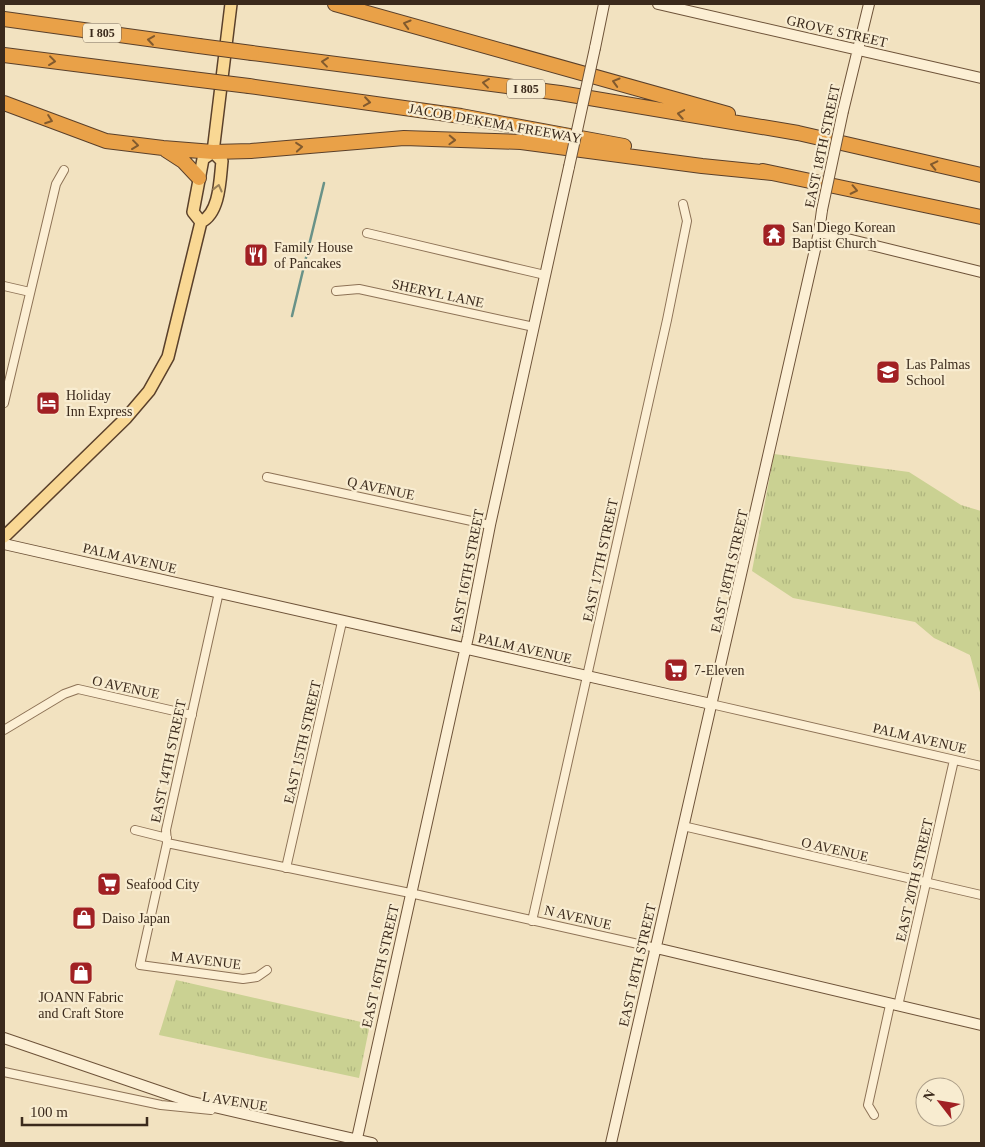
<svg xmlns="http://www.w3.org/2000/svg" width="985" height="1147" viewBox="0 0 985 1147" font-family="'Times New Roman',serif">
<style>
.grass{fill:url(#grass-tufts)}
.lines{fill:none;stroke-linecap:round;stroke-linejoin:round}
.stream{stroke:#699288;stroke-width:2.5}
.street-casing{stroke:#8d7256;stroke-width:10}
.secondary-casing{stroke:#6e5339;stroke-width:12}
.primary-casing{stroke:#5a402b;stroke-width:14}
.highway-casing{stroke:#5a402b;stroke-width:16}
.street{stroke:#fcefd4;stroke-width:8}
.secondary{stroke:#fcefd4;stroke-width:10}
.primary{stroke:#f9d894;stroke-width:11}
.highway{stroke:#e9a148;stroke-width:14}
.secondary-bridge-casing{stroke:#6e5339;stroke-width:12;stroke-linecap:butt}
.highway-bridge-casing{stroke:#5a402b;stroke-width:16;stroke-linecap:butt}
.secondary-bridge{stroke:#fcefd4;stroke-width:10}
.highway-bridge{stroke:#e9a148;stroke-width:14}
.oneway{stroke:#815a2e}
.oneway2{stroke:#9a8158}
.labels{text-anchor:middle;stroke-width:4.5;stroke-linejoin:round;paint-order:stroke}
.shield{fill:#f8ecd0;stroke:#746452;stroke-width:1}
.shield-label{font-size:12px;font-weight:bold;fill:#3b2a1c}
.street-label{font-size:14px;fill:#3b2a1c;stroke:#f8ecd0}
.poi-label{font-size:14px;fill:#3b2a1c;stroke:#f8ecd0;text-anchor:start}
</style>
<defs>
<pattern id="grass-tufts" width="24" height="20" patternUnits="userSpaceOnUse" patternTransform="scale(1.25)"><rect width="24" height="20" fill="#cad192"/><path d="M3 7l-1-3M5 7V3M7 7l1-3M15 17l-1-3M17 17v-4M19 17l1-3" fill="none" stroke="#aeb47d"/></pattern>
</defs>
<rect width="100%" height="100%" fill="#f2e2c0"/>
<path class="grass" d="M774,454L909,472L961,505L981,511V696L970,655L934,638L915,622L793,598L752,571Z
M176,980L370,1024L359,1078L159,1035Z"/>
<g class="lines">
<path class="stream" d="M292,316L324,183"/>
<g class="street-casing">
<path id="street" d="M367,233L545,275
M4,286L30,292
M336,291L359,289L534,327
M4,403L56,184L64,170
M267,477L490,525
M219,592L166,830L167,843L140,965L243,979L257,977L267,970
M711,704L981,766
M4,730L64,694L78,689L192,715
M683,826L981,895
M135,830L167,838
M167,843L410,893L656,948
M286,868L342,622
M532,921L667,320L687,221L683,204
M898,1006L954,760
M4,1072L161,1105L211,1110
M874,1115L868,1105L890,1005"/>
</g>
<g class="secondary-casing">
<path id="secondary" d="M658,4L981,78
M595,48L604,4
M843,111L869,4
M819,232L981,272
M4,544L711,704
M656,948L981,1025
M4,1038L188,1101L372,1143
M356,1143L468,637L490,525L569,167
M611,1143C678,839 751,536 819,232L822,210"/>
</g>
<g class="primary-casing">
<path id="primary" d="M213,152L231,4
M201,222C220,213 220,179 222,161L213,152
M201,222L193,212L203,159L213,152
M4,537L126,418L149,391L168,357L201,222"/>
</g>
<g class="highway-casing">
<path id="highway" d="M335,4L728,114
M4,19L199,46
M252,53L560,93L798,133L981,175
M4,55L192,79
M249,86L461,116L624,146
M4,103L106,141L163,148L213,152L251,151L404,138L521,142L702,166L772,173
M166,150L183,161L199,178
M763,171L981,217"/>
</g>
<use href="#street" class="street"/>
<use href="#secondary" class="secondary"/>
<use href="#primary" class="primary"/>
<use href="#highway" class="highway"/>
<g class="secondary-bridge-casing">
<path id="secondary-bridge" d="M569,167L595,48
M822,210L843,111"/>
</g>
<g class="highway-bridge-casing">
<path id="highway-bridge" d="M199,46L252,53
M192,79L249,86"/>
</g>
<use href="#secondary-bridge" class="secondary-bridge"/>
<use href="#highway-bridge" class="highway-bridge"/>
</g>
<defs><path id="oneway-chevron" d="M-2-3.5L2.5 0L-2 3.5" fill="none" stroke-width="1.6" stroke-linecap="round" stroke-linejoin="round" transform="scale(1.25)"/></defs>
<g class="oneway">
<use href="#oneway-chevron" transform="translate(407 24) rotate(-164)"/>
<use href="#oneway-chevron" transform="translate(151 40) rotate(-172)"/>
<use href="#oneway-chevron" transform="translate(52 61) rotate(7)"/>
<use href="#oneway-chevron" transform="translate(325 62) rotate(-173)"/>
<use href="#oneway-chevron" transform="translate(616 82) rotate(-164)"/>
<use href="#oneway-chevron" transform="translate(486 83) rotate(-173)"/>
<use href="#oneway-chevron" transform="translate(367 102) rotate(8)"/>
<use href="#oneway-chevron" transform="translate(681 114) rotate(-170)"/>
<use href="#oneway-chevron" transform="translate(49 120) rotate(20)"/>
<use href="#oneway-chevron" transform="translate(452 140) rotate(2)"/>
<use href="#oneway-chevron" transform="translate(135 145) rotate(7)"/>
<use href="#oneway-chevron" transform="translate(299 147) rotate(-5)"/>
<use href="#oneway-chevron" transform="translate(934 165) rotate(-167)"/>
<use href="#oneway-chevron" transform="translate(854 190) rotate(12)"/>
</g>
<use class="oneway2" href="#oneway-chevron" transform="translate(218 188) rotate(-76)"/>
<defs>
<g id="temple-square" transform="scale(1.25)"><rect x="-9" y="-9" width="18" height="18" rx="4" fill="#a12023" stroke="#f8ecd0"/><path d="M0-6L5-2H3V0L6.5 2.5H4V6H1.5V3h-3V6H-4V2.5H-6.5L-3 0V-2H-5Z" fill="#fff"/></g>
<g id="restaurant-square" transform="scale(1.25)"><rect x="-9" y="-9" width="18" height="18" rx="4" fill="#a12023" stroke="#f8ecd0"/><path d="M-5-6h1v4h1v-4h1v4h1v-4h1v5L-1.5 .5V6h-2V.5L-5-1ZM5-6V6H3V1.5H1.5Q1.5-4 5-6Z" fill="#fff"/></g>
<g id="school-square" transform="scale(1.25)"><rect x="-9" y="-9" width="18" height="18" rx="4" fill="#a12023" stroke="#f8ecd0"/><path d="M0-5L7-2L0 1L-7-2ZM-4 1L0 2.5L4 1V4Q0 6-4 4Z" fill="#fff"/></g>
<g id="hotel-square" transform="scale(1.25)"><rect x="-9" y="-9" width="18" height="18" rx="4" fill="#a12023" stroke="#f8ecd0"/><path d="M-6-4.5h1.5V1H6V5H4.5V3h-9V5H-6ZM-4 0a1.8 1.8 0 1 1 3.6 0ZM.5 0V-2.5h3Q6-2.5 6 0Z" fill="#fff"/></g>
<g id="supermarket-square" transform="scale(1.25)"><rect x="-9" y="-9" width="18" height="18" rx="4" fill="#a12023" stroke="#f8ecd0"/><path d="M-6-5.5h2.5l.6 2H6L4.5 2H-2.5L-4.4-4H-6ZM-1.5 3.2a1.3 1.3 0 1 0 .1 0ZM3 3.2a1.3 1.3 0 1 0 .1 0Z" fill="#fff"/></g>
<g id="shop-square" transform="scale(1.25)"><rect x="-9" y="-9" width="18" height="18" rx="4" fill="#a12023" stroke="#f8ecd0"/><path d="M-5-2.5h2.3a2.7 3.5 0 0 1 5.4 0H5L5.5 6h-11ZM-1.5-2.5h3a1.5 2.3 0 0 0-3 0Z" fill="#fff"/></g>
</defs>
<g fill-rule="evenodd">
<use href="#temple-square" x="774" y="235"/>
<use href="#restaurant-square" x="256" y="255"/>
<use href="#school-square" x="888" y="372"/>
<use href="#hotel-square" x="48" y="403"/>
<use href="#supermarket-square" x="676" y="670"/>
<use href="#supermarket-square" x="109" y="884"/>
<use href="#shop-square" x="84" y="918"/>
<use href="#shop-square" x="81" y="973"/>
</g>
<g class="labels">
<g class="shield">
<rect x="83" y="23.5" width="38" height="19" rx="4"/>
<rect x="507" y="79.5" width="38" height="19" rx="4"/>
</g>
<g class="shield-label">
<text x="102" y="37">I 805</text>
<text x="526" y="93">I 805</text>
</g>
<g class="street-label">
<text transform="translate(837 31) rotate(13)" y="5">GROVE STREET</text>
<text transform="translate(495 123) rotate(10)" y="5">JACOB DEKEMA FREEWAY</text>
<text transform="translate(822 146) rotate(-78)" y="5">EAST 18TH STREET</text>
<text transform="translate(438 293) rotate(12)" y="5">SHERYL LANE</text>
<text transform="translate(381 488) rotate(12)" y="5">Q AVENUE</text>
<text transform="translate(130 558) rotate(13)" y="5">PALM AVENUE</text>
<text transform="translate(600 560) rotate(-78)" y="5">EAST 17TH STREET</text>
<text transform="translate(467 571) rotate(-79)" y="5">EAST 16TH STREET</text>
<text transform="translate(729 571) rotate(-77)" y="5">EAST 18TH STREET</text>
<text transform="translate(525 648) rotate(13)" y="5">PALM AVENUE</text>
<text transform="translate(126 687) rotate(12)" y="5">O AVENUE</text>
<text transform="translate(920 738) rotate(13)" y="5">PALM AVENUE</text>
<text transform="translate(302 742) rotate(-77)" y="5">EAST 15TH STREET</text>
<text transform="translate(168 761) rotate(-78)" y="5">EAST 14TH STREET</text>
<text transform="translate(835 849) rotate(13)" y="5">O AVENUE</text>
<text transform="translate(914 880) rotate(-77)" y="5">EAST 20TH STREET</text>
<text transform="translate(578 917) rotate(13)" y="5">N AVENUE</text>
<text transform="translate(206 960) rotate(7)" y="5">M AVENUE</text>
<text transform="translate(637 965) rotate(-77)" y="5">EAST 18TH STREET</text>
<text transform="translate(380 966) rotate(-77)" y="5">EAST 16TH STREET</text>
<text transform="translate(235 1101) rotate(9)" y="5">L AVENUE</text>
</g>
<g class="poi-label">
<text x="792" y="232">San Diego Korean<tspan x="792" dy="16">Baptist Church</tspan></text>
<text x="274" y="252">Family House<tspan x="274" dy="16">of Pancakes</tspan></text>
<text x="906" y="369">Las Palmas<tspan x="906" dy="16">School</tspan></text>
<text x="66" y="400">Holiday<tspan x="66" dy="16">Inn Express</tspan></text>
<text x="694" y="675">7-Eleven</text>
<text x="126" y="889">Seafood City</text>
<text x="102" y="923">Daiso Japan</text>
<text x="81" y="1002" text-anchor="middle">JOANN Fabric<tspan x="81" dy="16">and Craft Store</tspan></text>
</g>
</g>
<rect width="985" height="1147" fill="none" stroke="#3b2a1c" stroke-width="10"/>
<g transform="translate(940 1102) rotate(301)"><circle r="24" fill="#f8ecd0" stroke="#ac9e88"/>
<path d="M0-4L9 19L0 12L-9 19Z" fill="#a12023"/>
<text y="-8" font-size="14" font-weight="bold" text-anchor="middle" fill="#3b2a1c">N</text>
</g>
<path d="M22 1117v8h125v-8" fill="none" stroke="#3b2a1c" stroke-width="2.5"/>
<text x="30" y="1117" font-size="15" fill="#3b2a1c" stroke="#f8ecd0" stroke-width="4" paint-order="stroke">100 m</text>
</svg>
